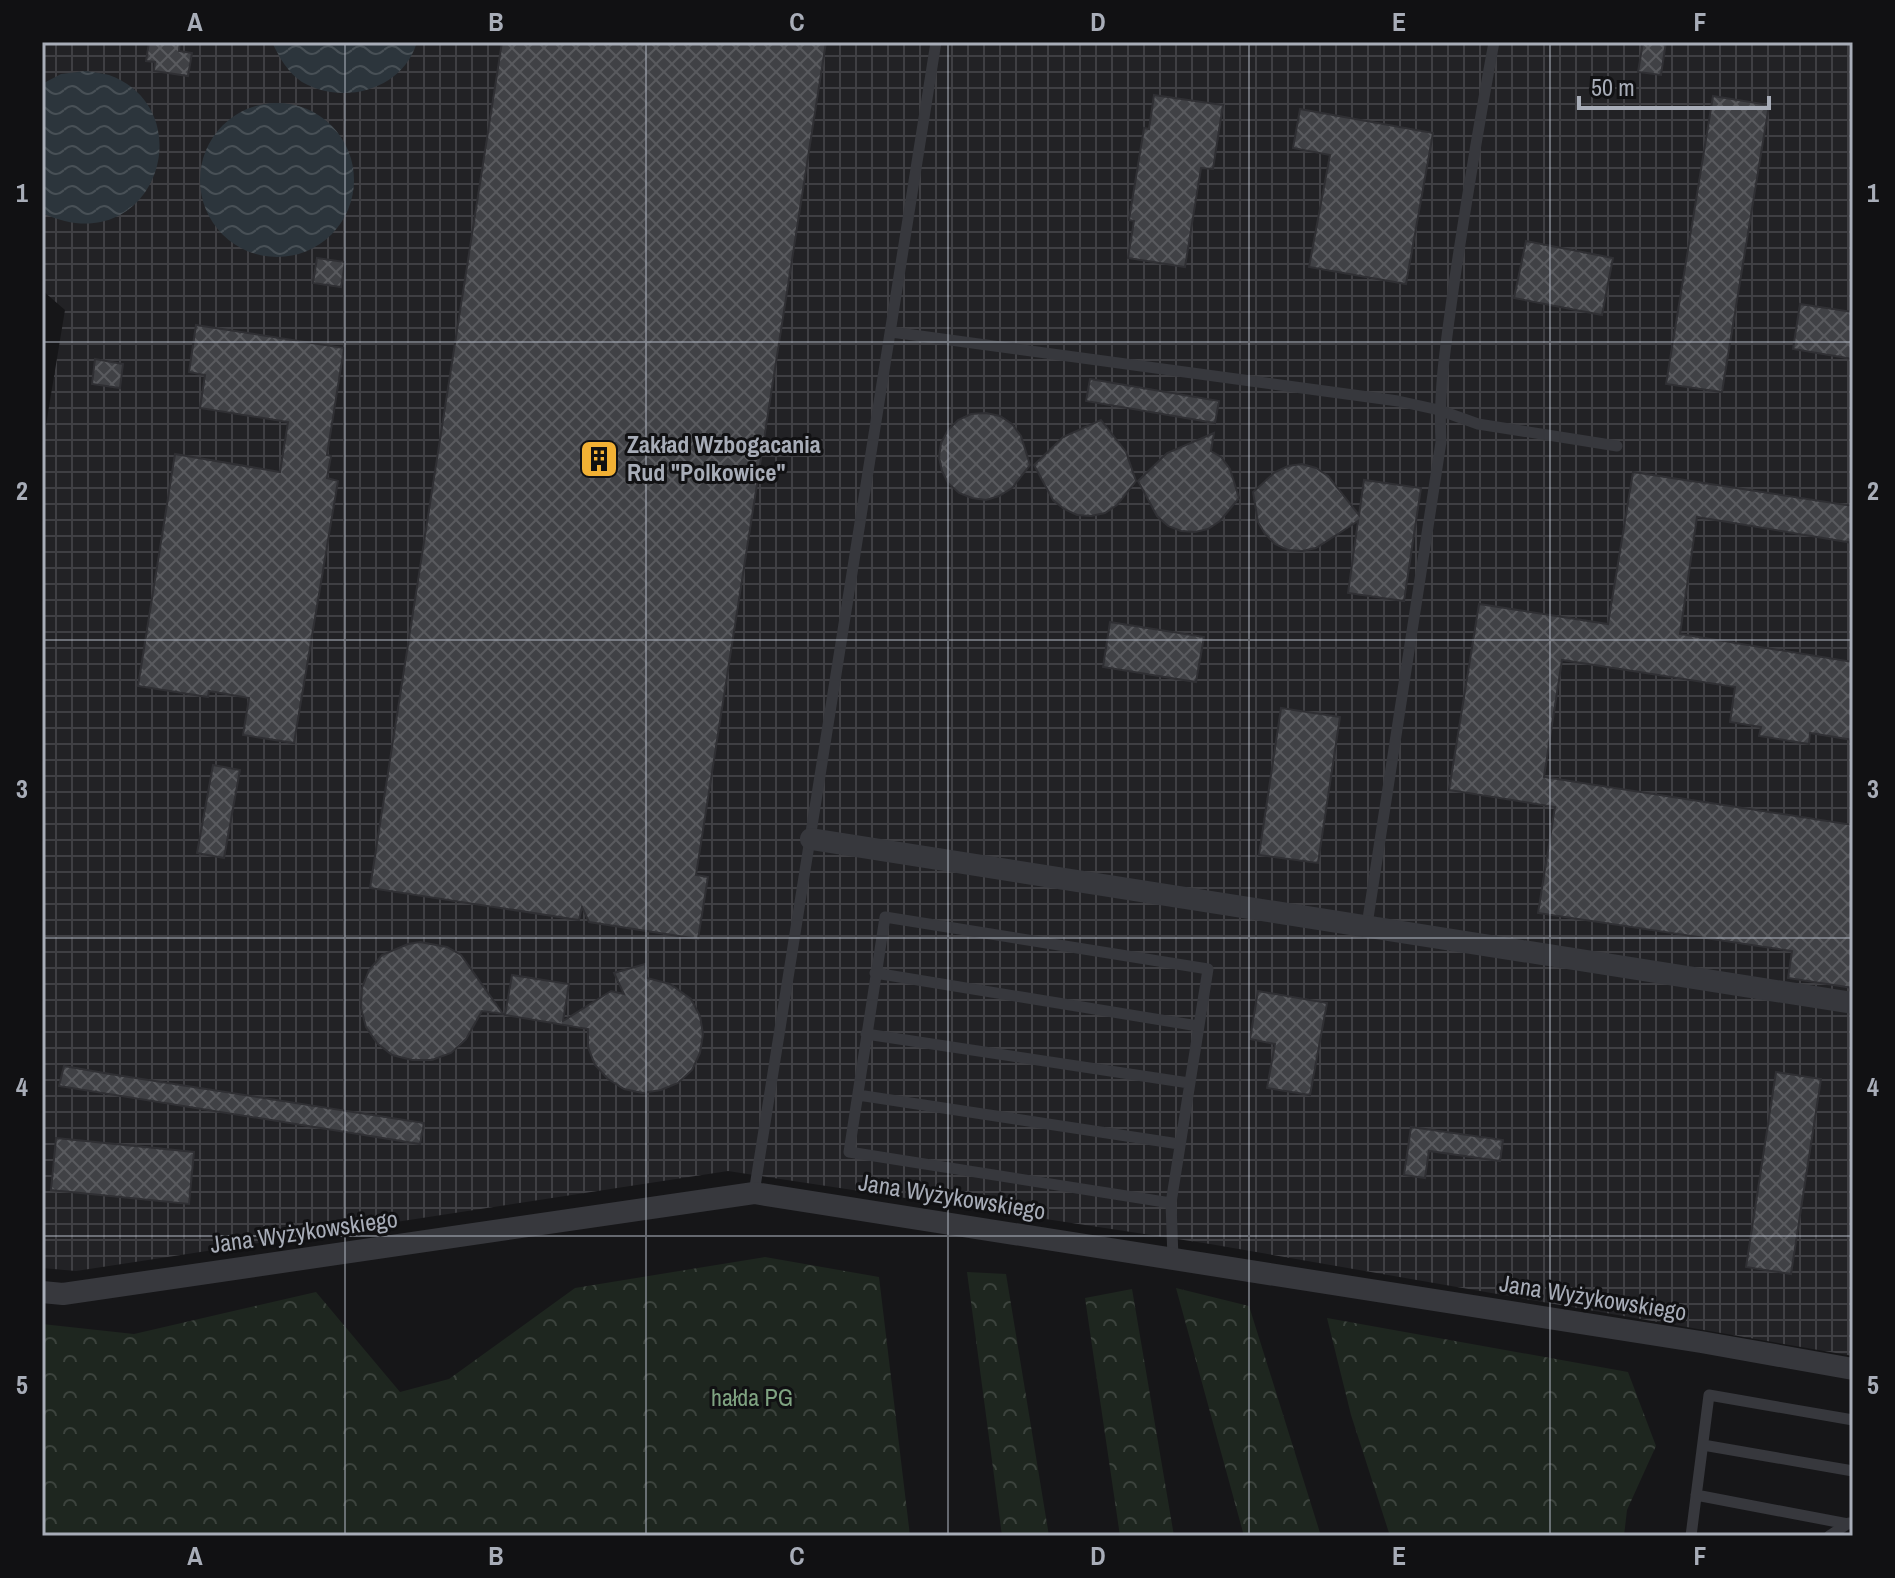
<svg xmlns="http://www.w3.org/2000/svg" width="1895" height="1578" viewBox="0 0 1895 1578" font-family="'Archivo Narrow',sans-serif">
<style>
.industrial{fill:url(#industrial-grid)}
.forest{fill:url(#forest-crowns)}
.water{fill:url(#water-waves)}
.building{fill:url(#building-cross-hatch);stroke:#303034;stroke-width:2}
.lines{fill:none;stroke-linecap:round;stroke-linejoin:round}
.lane{stroke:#37383d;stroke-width:11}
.street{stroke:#37383d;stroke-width:22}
.grid{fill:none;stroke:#a8adb8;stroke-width:2;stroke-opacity:0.55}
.labels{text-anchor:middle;stroke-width:6;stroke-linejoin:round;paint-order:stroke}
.poi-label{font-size:24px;font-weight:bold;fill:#a8adb8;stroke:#111113;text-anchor:start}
.street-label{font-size:24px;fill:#a8adb8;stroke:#111113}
.park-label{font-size:24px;fill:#7fa381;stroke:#111113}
.neatline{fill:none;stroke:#a8adb8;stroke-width:3}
.grid-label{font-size:26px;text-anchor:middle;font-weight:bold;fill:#a8adb8}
</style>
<defs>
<pattern id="industrial-grid" width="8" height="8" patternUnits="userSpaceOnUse" patternTransform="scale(2)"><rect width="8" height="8" fill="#222225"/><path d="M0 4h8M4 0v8" fill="none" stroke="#3f3f43"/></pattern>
<pattern id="forest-crowns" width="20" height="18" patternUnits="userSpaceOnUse" patternTransform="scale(2)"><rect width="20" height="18" fill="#1e261f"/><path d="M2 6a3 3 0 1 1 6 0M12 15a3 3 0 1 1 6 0" fill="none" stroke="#3c433d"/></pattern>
<pattern id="water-waves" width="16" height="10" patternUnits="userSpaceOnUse" patternTransform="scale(2)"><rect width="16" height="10" fill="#2c353c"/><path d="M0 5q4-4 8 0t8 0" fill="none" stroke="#485056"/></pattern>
<pattern id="building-cross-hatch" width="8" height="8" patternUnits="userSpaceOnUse" patternTransform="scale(2)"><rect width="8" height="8" fill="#404145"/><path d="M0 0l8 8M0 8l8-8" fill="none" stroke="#595a5e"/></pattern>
</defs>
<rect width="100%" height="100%" fill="#161618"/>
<path class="industrial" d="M42,42H1853V1356L1210,1244L728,1171L76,1271L42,1268V449L65,310L42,290Z"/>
<path class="forest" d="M765,1257L879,1277L910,1536H42V1324L134,1334L316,1292L400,1392L449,1379L575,1288Z
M967,1272L1006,1274L1049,1536H1002Z
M1176,1288L1249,1306L1321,1536H1244Z
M1132,1289L1174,1536H1120L1085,1298Z
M1327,1318L1628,1372L1656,1446L1627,1510L1624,1536H1390L1351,1415Z"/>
<path class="water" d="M272,42H417C403,90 343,106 302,82C288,73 279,57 272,42Z
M85,71C93,72 102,73 109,75C205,110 154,265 42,213V84L61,74Z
M200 180a77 77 0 1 1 154 0a77 77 0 1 1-154 0Z"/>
<path class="building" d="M149,42H180L179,51L192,53L188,76L154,71L155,62L146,61Z
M502,42H826L696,875L708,877L698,939L589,922L582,907L579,920L370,888Z
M1643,42H1666L1661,75L1638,72Z
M1154,95L1223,105L1213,169L1201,168L1185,267L1128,258L1134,221L1129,220L1144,128L1149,129Z
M1713,96L1769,105L1722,392L1666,384Z
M1300,109L1433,133L1406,284L1309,267L1330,155L1293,148Z
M1526,241L1613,258L1602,315L1514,298Z
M317,258L345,262L341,287L313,283Z
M1800,304L1853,312V359L1793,349Z
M196,325L344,348L327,455L331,456L327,478L338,481L294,743L243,735L249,698L209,691L208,697L138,686L175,454L280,472L288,422L200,408L205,375L189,372Z
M95,359L123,364L120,388L92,384Z
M1090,379L1219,401L1215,423L1086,401Z
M986,413L1000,416L1012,424L1021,436L1030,465L1012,488L999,496L986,500L972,498L959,493L948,483L942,471L939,457L941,443L948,430L958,420L971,414Z
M1101,420L1126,452L1136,481L1117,505L1105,513L1091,516L1077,515L1064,509L1053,500L1034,465L1063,437Z
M1214,433L1211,451L1221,457L1230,469L1239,498L1220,521L1208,529L1195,532L1181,531L1168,526L1157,516L1138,481L1167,453Z
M1302,464L1316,468L1328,476L1359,515L1364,480L1421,488L1404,601L1348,593L1358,521L1316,548L1302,551L1288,550L1275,544L1265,534L1258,522L1253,492L1275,472L1288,466Z
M1633,472L1853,506V543L1697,517L1680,634L1853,662V740L1810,733L1809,744L1759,736L1761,727L1730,722L1735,687L1562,660L1544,777L1853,825V988L1788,978L1792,951L1538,913L1555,807L1449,790L1479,604L1608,624Z
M1110,622L1204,637L1196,682L1103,667Z
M1281,708L1340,717L1318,863L1259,855Z
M213,765L240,770L224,858L197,853Z
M420,942L447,947L461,955L503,1014L482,1011L466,1039L451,1053L432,1060H412L392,1055L377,1043L366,1027L361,1008L362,988L369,970L382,955L408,944Z
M645,964L647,978L670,984L691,999L700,1016L703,1034L700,1053L692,1070L678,1083L661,1090L642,1093L624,1089L608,1079L595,1065L588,1047V1029L505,1015L512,975L569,984L563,1021L611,991L624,994L614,973Z
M1258,991L1327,1003L1310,1095L1267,1088L1275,1044L1250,1039Z
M64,1066L110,1074L424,1123L420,1144L59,1086Z
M1776,1072L1821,1079L1791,1274L1746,1267Z
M1411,1127L1503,1140L1500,1161L1429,1151L1425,1178L1404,1175Z
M56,1138L194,1152L189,1204L51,1190Z"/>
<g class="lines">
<path class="lane" d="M891,332L1398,401L1439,410L1478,424L1617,446
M1367,925L1441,442C1438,389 1447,337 1454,284C1466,203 1479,123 1494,42
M875,973L1198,1026
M866,1034L1189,1083
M858,1095L1179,1144
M754,1193L936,42
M1171,1203L849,1152L885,917L1208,969L1171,1203L1173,1258
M1703,1445L1853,1471
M1696,1495L1848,1524
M1691,1536L1709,1395L1853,1420
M1829,1536L1849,1523"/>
<path class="street" d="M811,839L1853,1003
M42,1292L63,1294L754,1193L1701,1342L1853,1369"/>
</g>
<path class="grid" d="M345,42V1536M646,42V1536M948,42V1536M1249,42V1536M1550,42V1536M42,342H1853M42,640H1853M42,938H1853M42,1236H1853"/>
<defs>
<g id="building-square" transform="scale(2)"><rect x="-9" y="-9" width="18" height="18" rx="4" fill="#f2b134" stroke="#111113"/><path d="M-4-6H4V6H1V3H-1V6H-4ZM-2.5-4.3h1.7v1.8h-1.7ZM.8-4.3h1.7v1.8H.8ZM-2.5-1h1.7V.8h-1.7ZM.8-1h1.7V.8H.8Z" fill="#111"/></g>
</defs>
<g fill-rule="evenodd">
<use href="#building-square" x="599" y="459"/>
</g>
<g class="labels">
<g class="poi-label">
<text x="627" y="453">Zakład Wzbogacania<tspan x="627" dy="28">Rud "Polkowice"</tspan></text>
</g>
<g class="street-label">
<text transform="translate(952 1197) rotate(9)" y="8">Jana Wyżykowskiego</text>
<text transform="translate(304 1232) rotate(-8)" y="8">Jana Wyżykowskiego</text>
<text transform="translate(1593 1298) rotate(9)" y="8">Jana Wyżykowskiego</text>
</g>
<g class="park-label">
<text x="752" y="1406">hałda PG</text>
</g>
</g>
<rect width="1895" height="1578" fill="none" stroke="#111113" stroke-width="88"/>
<path d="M1579 96v12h190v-12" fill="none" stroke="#a8adb8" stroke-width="4"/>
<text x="1591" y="96" font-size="24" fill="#a8adb8" stroke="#111113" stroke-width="6" paint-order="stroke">50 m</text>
<rect x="44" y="44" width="1807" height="1490" class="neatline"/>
<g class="grid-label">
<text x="195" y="31">A</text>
<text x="496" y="31">B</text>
<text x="797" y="31">C</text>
<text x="1098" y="31">D</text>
<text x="1399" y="31">E</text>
<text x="1700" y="31">F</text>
<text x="22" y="202">1</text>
<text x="1873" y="202">1</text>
<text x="22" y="500">2</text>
<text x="1873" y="500">2</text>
<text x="22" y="798">3</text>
<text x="1873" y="798">3</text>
<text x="22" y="1096">4</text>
<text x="1873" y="1096">4</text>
<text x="22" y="1394">5</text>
<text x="1873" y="1394">5</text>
<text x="195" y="1565">A</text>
<text x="496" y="1565">B</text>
<text x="797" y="1565">C</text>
<text x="1098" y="1565">D</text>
<text x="1399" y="1565">E</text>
<text x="1700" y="1565">F</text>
</g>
</svg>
